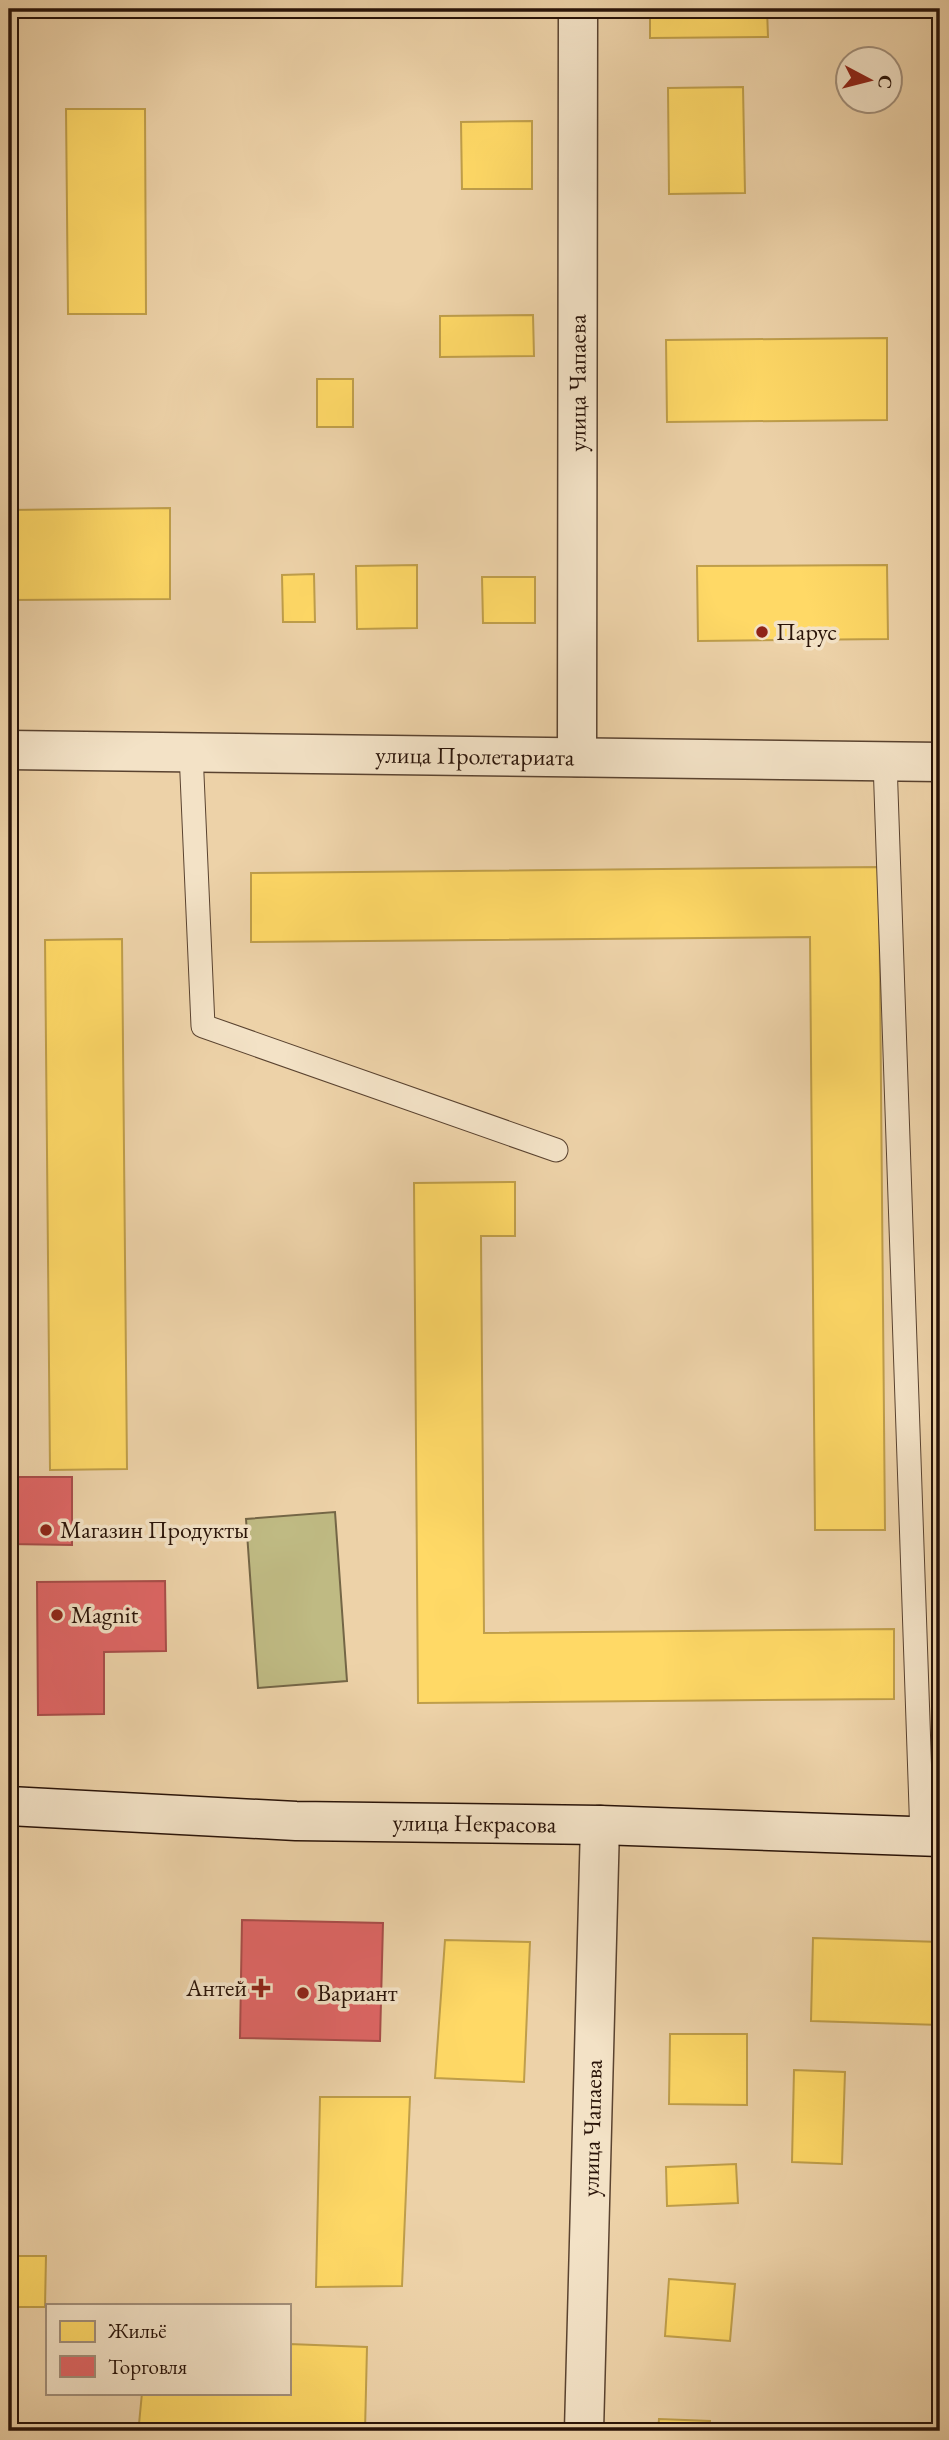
<svg xmlns="http://www.w3.org/2000/svg" width="949" height="2440" viewBox="0 0 949 2440" font-family="'EB Garamond',serif">
<style>
.green{fill:#bfba83;stroke:#746646;stroke-width:2}
.homes{fill:#ffd966;stroke:#bf9e4a;stroke-width:2}
.shops{fill:#e06666;stroke:#a94d4a;stroke-width:2}
.lines{fill:none;stroke-linecap:round;stroke-linejoin:round}
.lane-casing{stroke:#5a4330;stroke-width:25}
.street-casing{stroke:#5a4330;stroke-width:41}
.secondary-casing{stroke:#291308;stroke-width:41}
.lane{stroke:#f3e2c6;stroke-width:23}
.street{stroke:#f3e2c6;stroke-width:38}
.secondary{stroke:#f3e2c6;stroke-width:38}
.poi-dot{fill:#8f2418;stroke:#f3e2c6;stroke-width:2.5}
.labels{text-anchor:middle;stroke-width:7;stroke-linejoin:round;paint-order:stroke}
.street-label{font-size:24px;fill:#291308;stroke:#f3e2c6}
.poi-label{font-size:24px;fill:#291308;stroke:#f3e2c6;text-anchor:start}
</style>
<rect width="100%" height="100%" fill="#edd2a8"/>
<filter id="stains"><feTurbulence type="fractalNoise" baseFrequency=".00286" numOctaves="4"/><feColorMatrix values="0 0 0 0 .2 0 0 0 0 .09 0 0 0 0 .02 0 0 0 .5 -.17"/></filter>
<radialGradient id="worn" r=".72"><stop offset=".6" stop-color="#630" stop-opacity="0"/><stop offset="1" stop-color="#630" stop-opacity=".3"/></radialGradient>
<path class="green" d="M335,1512L347,1681L258,1688L246,1519Z"/>
<path class="homes" d="M474,9H536V12H474Z
M650,9H767L768,37L650,38Z
M743,87L745,193L669,194L668,88Z
M66,109H145L146,314H68Z
M532,121V189H462L461,122Z
M533,315L534,356L440,357V316Z
M887,338V420L667,422L666,340Z
M317,379H353V427H317Z
M937,419H940V562H937Z
M170,508V599L9,600V510Z
M417,565V628L357,629L356,566Z
M887,565L888,639L698,641L697,566Z
M314,574L315,622H283L282,575Z
M482,577H535V623H483Z
M879,867L885,1530H815L810,937L251,942V873Z
M122,939L127,1469L50,1470L45,940Z
M515,1182V1236H481L484,1633L894,1629V1699L418,1703L414,1183Z
M9,1877L18,1878L17,1918H9Z
M813,1938L940,1942V2025L811,2021Z
M445,1940L530,1942L524,2082L435,2078Z
M670,2034H747V2105L669,2104Z
M794,2070L845,2072L842,2164L792,2162Z
M320,2097H410L402,2286L316,2287Z
M736,2164L738,2203L667,2206L666,2167Z
M9,2256H46L45,2307H9Z
M669,2279L735,2284L730,2341L665,2336Z
M289,2344L367,2347L365,2431H273L139,2424L142,2393H289Z
M659,2419L710,2421L709,2431H658Z"/>
<path class="shops" d="M9,1477H72V1545L9,1544Z
M165,1581L166,1651L104,1652V1714L38,1715L37,1582Z
M242,1920L383,1923L380,2041L240,2038Z"/>
<g class="lines">
<g class="lane-casing">
<path id="lane" d="M191,752L203,1026L556,1150
M885,761L922,1837"/>
</g>
<g class="street-casing">
<g id="street">
<path id="s1" d="M9,750L940,762"/>
<path id="s2" d="M577,757L578,9"/>
<path id="s3" d="M584,2431L600,1825"/>
</g>
</g>
<g class="secondary-casing">
<g id="secondary">
<path id="s4" d="M9,1806L296,1821L600,1825L940,1837"/>
</g>
</g>
<use href="#lane" class="lane"/>
<use href="#street" class="street"/>
<use href="#secondary" class="secondary"/>
</g>
<g class="poi-dot">
<circle cx="762" cy="632" r="7"/>
<circle cx="46" cy="1530" r="7"/>
<circle cx="57" cy="1615" r="7"/>
<path d="M257.5 1977.5h7v7h7v7h-7v7h-7v-7h-7v-7h7z"/>
<circle cx="303" cy="1993" r="7"/>
</g>
<g class="labels">
<g class="street-label">
<text dy="8" stroke="none"><textPath href="#s2" startOffset="374">улица Чапаева</textPath></text>
<text dy="8" stroke="none"><textPath href="#s1" startOffset="466">улица Пролетариата</textPath></text>
<text dy="8" stroke="none"><textPath href="#s4" startOffset="466">улица Некрасова</textPath></text>
<text dy="8" stroke="none"><textPath href="#s3" startOffset="303">улица Чапаева</textPath></text>
</g>
<g class="poi-label">
<text x="776" y="640">Парус</text>
<text x="60" y="1538">Магазин Продукты</text>
<text x="71" y="1623">Magnit</text>
<text x="247" y="1996" text-anchor="end">Антей</text>
<text x="317" y="2001">Вариант</text>
</g>
</g>
<rect width="949" height="2440" fill="none" stroke="#edd2a8" stroke-width="35"/>
<rect x="10" y="10" width="928" height="2419" fill="none" stroke="#291308" stroke-width="3.5"/>
<rect x="18" y="18" width="914" height="2405" fill="none" stroke="#291308" stroke-width="2"/>
<rect x="46" y="2304" width="245" height="91" fill="#f3e2c6" stroke="#a28f7a" stroke-width="2"/>
<rect x="60" y="2321" width="35" height="21" fill="#ffd966" stroke="#a28f7a" stroke-width="2"/>
<text x="108" y="2338" font-size="21" fill="#291308">Жильё</text>
<rect x="60" y="2356" width="35" height="21" fill="#e06666" stroke="#a28f7a" stroke-width="2"/>
<text x="108" y="2374" font-size="21" fill="#291308">Торговля</text>
<g transform="translate(869 80) rotate(97)"><circle r="33" fill="#f3e2c6" stroke="#a28f7a" stroke-width="2"/>
<path d="M0-5L12 26L0 18L-12 26Z" fill="#8f2418"/>
<text y="-10" font-size="19" font-weight="bold" text-anchor="middle" fill="#291308">С</text>
</g>
<rect width="100%" height="100%" filter="url(#stains)"/>
<rect width="100%" height="100%" fill="url(#worn)"/>
</svg>
